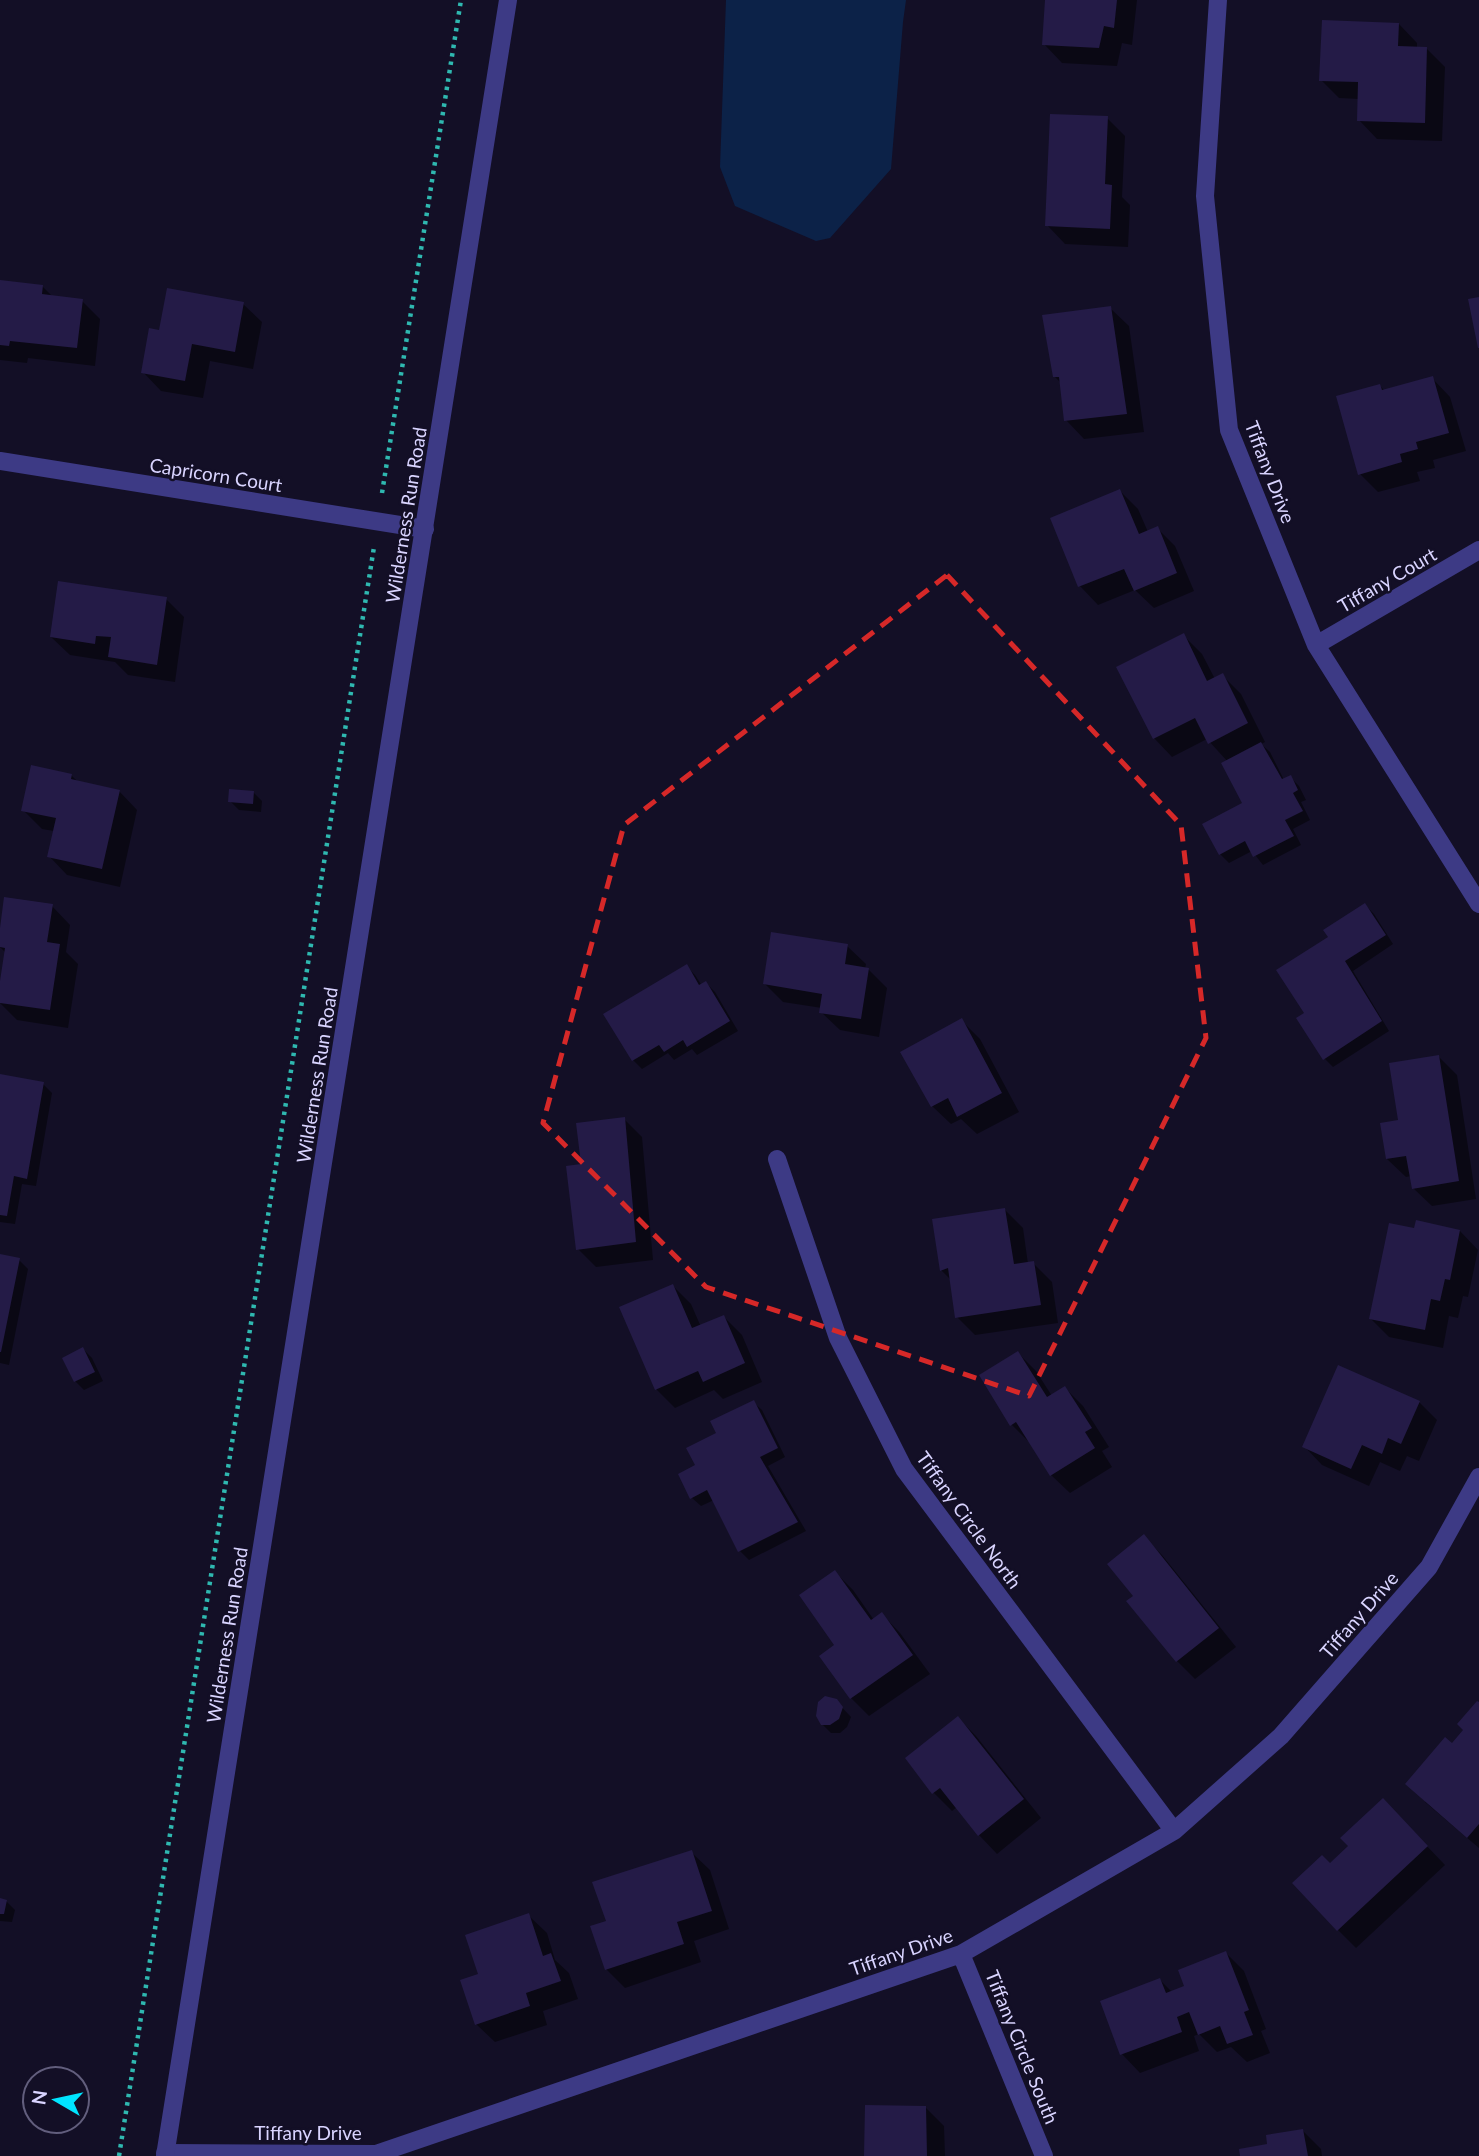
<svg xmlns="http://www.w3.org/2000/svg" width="1479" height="2156" viewBox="0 0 1479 2156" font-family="Lato,sans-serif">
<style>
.water{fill:#0c2248}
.shadow{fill:#0007}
.building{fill:#241b47}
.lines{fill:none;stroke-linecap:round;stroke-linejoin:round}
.path{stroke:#2fb8b0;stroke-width:4.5;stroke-dasharray:3.5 5;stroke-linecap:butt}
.minor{stroke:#3d3a85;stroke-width:18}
.tertiary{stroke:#3d3a85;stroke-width:18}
.marked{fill:none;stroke:#d62828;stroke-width:5;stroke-dasharray:14 9;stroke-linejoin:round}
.labels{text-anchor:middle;stroke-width:5;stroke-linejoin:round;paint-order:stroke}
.street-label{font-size:19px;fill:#d9d4ff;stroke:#130f26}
</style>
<rect width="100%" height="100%" fill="#130f26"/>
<path class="water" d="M726,0H906L903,22L891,169L830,238L816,241L735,206L720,167Z"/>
<path class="shadow" d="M1046,0H1137L1132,45L1122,43L1117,66L1062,63L1044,44Z
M1399,24L1417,43V48H1426L1445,67L1442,141L1377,139L1359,120V99L1339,98L1321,80Z
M1107,118L1125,136L1122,197L1130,205L1128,247L1065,244L1047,225Z
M0,282L42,286L54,298L82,301L100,319L95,366L28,358L27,363L0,360Z
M243,304L262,322L253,369L210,361L203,398L161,391L143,372L161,332Z
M1110,308L1129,326L1144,432L1084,439L1066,420L1061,383L1054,376Z
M1432,378L1450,397L1466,451L1433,460L1435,468L1417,472L1420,481L1378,492L1360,474L1380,386L1385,391Z
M1120,491L1138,509L1148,532L1157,528L1175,546L1194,591L1154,608L1135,590L1098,605L1080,586L1052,519Z
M166,599L184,617L175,682L128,675L115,662L70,655L51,637Z
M1184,636L1202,654L1215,679L1222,675L1241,694L1265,742L1261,744L1270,752L1284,780L1290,777L1299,786L1306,800L1301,802L1310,820L1293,829L1301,845L1263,865L1252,851L1229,863L1220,854L1204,825L1244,804L1228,762L1207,739L1172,757L1154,738Z
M71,775L78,782L119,791L137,810L120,887L67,875L49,856L54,831L42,829L23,810Z
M253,792L262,801L261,812L239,810L230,801Z
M1365,905L1374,914L1393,944L1353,971L1389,1031L1333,1067L1324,1058L1307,1013L1330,938Z
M52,906L70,925L66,952L78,964L68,1028L17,1020L0,1003L6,953L0,947V940Z
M847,946L866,964L865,969L869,970L887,988L879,1037L840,1030L821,1012L822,1008L783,1002L765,984Z
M686,966L695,975L702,986L706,983L715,992L738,1031L697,1055L692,1049L674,1060L668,1053L642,1069L633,1060Z
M961,1020L980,1039L1019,1112L977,1134L961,1119L951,1124L932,1106Z
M1438,1056L1457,1075L1476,1199L1432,1206L1413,1188L1411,1176L1406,1177L1387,1159L1400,1121Z
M0,1076L43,1084L52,1093L36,1186L22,1184L15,1224L0,1222Z
M624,1119L642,1137L653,1260L596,1267L578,1249L583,1165Z
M1005,1210L1023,1228L1028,1264L1033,1263L1052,1282L1058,1323L975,1335L957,1317L951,1280L941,1270Z
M1416,1230L1460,1231L1478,1250L1468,1297L1463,1296L1458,1318L1449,1316L1443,1348L1389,1337L1371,1319Z
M0,1256L19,1260L28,1269L9,1365L0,1363Z
M673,1286L691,1304L701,1327L724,1317L742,1335L762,1382L723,1399L714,1390L675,1408L656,1389L621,1308Z
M83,1349L92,1358L103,1381L84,1390L75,1381Z
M1018,1353L1036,1371L1052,1396L1065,1388L1083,1406L1109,1447L1102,1451L1112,1467L1070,1493L1051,1475L1030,1443L1011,1424Z
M753,1402L762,1410L785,1457L768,1466L806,1531L749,1560L740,1551L714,1500L701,1506L692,1498L697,1466L718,1434Z
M1419,1402L1437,1420L1419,1461L1407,1456L1400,1471L1380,1462L1369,1486L1322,1465L1304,1446Z
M1144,1537L1162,1555L1236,1647L1195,1679L1177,1661L1135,1596Z
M835,1572L853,1590L874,1620L882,1614L900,1633L930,1674L869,1716L851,1698L836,1645Z
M836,1701L851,1717L847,1727L840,1733H831L822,1724Z
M1479,1705V1848L1425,1802L1452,1745L1465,1730Z
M958,1718L976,1736L1041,1818L997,1854L979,1835L957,1807L952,1811L934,1793L907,1759Z
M1401,1819L1445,1865L1356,1948L1338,1930L1330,1865Z
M691,1852L710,1870L729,1929L694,1941L701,1962L625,1988L606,1969L608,1922Z
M0,1900L6,1901L15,1910L12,1922L0,1921Z
M528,1915L547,1933L555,1960L569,1973L578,1999L543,2011L547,2025L495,2042L476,2024L480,1975Z
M1226,1953L1244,1971L1266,2029L1261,2031L1270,2053L1247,2062L1231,2047L1217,2052L1199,2034L1194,2036L1199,2051L1140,2073L1122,2054L1102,2002L1160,1980L1172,1992L1186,1987Z
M926,2108L944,2126L945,2156H866Z
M1303,2131L1321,2149L1322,2156H1241Z"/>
<path class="building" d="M1045,0H1117L1114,28L1104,26L1099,48L1042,45Z
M1322,20L1399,23L1398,46L1427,47L1425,123L1357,121L1358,82L1319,81Z
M1050,114L1108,116L1105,184L1112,185L1110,229L1045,226Z
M0,280L43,285L42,294L83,299L77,348L10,341L9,346L0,345Z
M167,288L244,302L235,352L192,344L185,381L141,373L149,328L159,330Z
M1479,297V348H1478L1468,299Z
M1111,306L1127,414L1064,421L1059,377H1053L1042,315Z
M1433,376L1449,433L1416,442L1418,449L1400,454L1402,462L1358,475L1336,396L1380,384L1382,390Z
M1120,489L1139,534L1158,526L1177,573L1134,591L1124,569L1078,587L1050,518Z
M58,581L167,597L157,665L108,657L111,637L96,636L95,644L50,637Z
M1184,633L1207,681L1223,673L1248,723L1208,744L1195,718L1153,739L1116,667Z
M1261,742L1282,779L1291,775L1298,790L1293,793L1303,811L1285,820L1294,836L1253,857L1245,841L1219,855L1202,824L1242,803L1221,763Z
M31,765L72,774L71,779L120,790L102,869L47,857L56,818L21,811Z
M229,789L254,791L253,804L228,802Z
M4,897L53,904L47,942L60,944L50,1010L0,1003V981L5,948L0,947V928Z
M1365,903L1386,935L1345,961L1382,1021L1323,1060L1296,1018L1304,1013L1276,970L1328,937L1323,930Z
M771,932L848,944L845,964L869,968L861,1019L819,1013L822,994L763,984Z
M687,964L699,985L706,981L730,1021L687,1047L683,1040L664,1052L659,1045L632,1061L603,1014Z
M962,1018L1002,1093L957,1117L948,1098L931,1107L900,1052Z
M1439,1055L1459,1181L1412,1189L1406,1156L1386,1159L1380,1123L1398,1120L1389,1063Z
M0,1074L44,1082L27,1179L14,1176L7,1216L0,1215Z
M625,1117L636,1242L576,1250L566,1166L581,1164L576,1123Z
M1005,1208L1014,1264L1034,1261L1041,1305L955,1318L948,1268L940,1271L932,1219Z
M1416,1220L1460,1230L1450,1280L1445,1279L1440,1301L1431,1299L1425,1330L1369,1319L1389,1223L1414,1228Z
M0,1254L20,1258L1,1352H0Z
M673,1284L692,1328L724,1315L745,1363L703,1382L698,1371L655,1390L619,1307Z
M83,1347L95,1372L74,1382L62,1358Z
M1018,1351L1047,1397L1065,1386L1092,1428L1085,1432L1095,1448L1050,1476L1016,1422L1010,1426L979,1375Z
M1338,1365L1420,1401L1401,1444L1388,1438L1382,1454L1362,1445L1351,1469L1302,1447Z
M754,1400L778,1448L760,1457L798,1522L738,1552L707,1490L690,1499L678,1474L695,1465L686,1448L716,1433L710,1421Z
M1144,1534L1219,1628L1176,1662L1126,1601L1133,1596L1107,1564Z
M835,1570L871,1620L882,1612L913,1655L850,1699L819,1656L834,1645L799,1595Z
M825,1696L837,1699L843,1707L839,1719L830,1725H821L816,1716L818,1702Z
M1477,1701L1479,1702V1824L1467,1838L1405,1784L1445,1737L1452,1743L1463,1730L1457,1724Z
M958,1716L1024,1799L978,1836L940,1788L932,1794L905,1758Z
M1383,1798L1428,1846L1337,1931L1292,1883L1322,1855L1330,1863L1348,1846L1340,1838Z
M692,1850L712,1911L677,1922L684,1944L605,1970L590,1926L606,1921L592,1882Z
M0,1898L7,1900L4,1914H0Z
M529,1913L543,1956L551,1953L561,1981L526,1993L530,2006L475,2025L460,1980L478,1974L465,1935Z
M1226,1951L1249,2010L1244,2012L1253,2035L1227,2044L1220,2026L1198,2035L1189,2012L1177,2017L1182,2032L1120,2055L1100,2001L1160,1978L1166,1993L1184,1986L1178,1970Z
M865,2105L926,2106L927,2156H864Z
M1303,2129L1308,2156H1240L1239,2149L1267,2144L1266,2135Z"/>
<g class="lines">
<path class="path" d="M382,493L461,0
M119,2156L374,547"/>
<path class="minor" d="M1218,0L1205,196L1229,430L1316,645L1479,904
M0,461L425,529
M1316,645L1479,550
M777,1159L838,1338L904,1469L1174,1831
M961,1954L1044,2156
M165,2153L376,2154L961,1954L1174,1831L1281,1736L1429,1567L1479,1477"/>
<path class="tertiary" d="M165,2156L508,0"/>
</g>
<path class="marked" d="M947,575L1181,825L1206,1038L1029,1396L706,1287L543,1123L624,825Z"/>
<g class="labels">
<g class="street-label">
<text transform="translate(1270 472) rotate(69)" y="7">Tiffany Drive</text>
<text transform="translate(216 475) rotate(9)" y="7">Capricorn Court</text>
<text transform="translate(406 515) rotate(-81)" y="7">Wilderness Run Road</text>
<text transform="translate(1387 580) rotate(-30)" y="7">Tiffany Court</text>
<text transform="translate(317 1075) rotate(-81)" y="7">Wilderness Run Road</text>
<text transform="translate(969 1520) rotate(54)" y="7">Tiffany Circle North</text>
<text transform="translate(1359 1615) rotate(-49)" y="7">Tiffany Drive</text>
<text transform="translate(227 1635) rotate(-81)" y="7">Wilderness Run Road</text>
<text transform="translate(901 1952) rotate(-19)" y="7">Tiffany Drive</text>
<text transform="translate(1022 2047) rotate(68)" y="7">Tiffany Circle South</text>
<text x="308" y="2140">Tiffany Drive</text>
</g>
</g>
<g transform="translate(56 2100) rotate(279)"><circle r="33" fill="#130f26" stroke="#625e7d" stroke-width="2"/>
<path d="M0-5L12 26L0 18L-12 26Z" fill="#00e5ff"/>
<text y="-10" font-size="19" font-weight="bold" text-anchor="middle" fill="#d9d4ff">N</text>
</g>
</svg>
